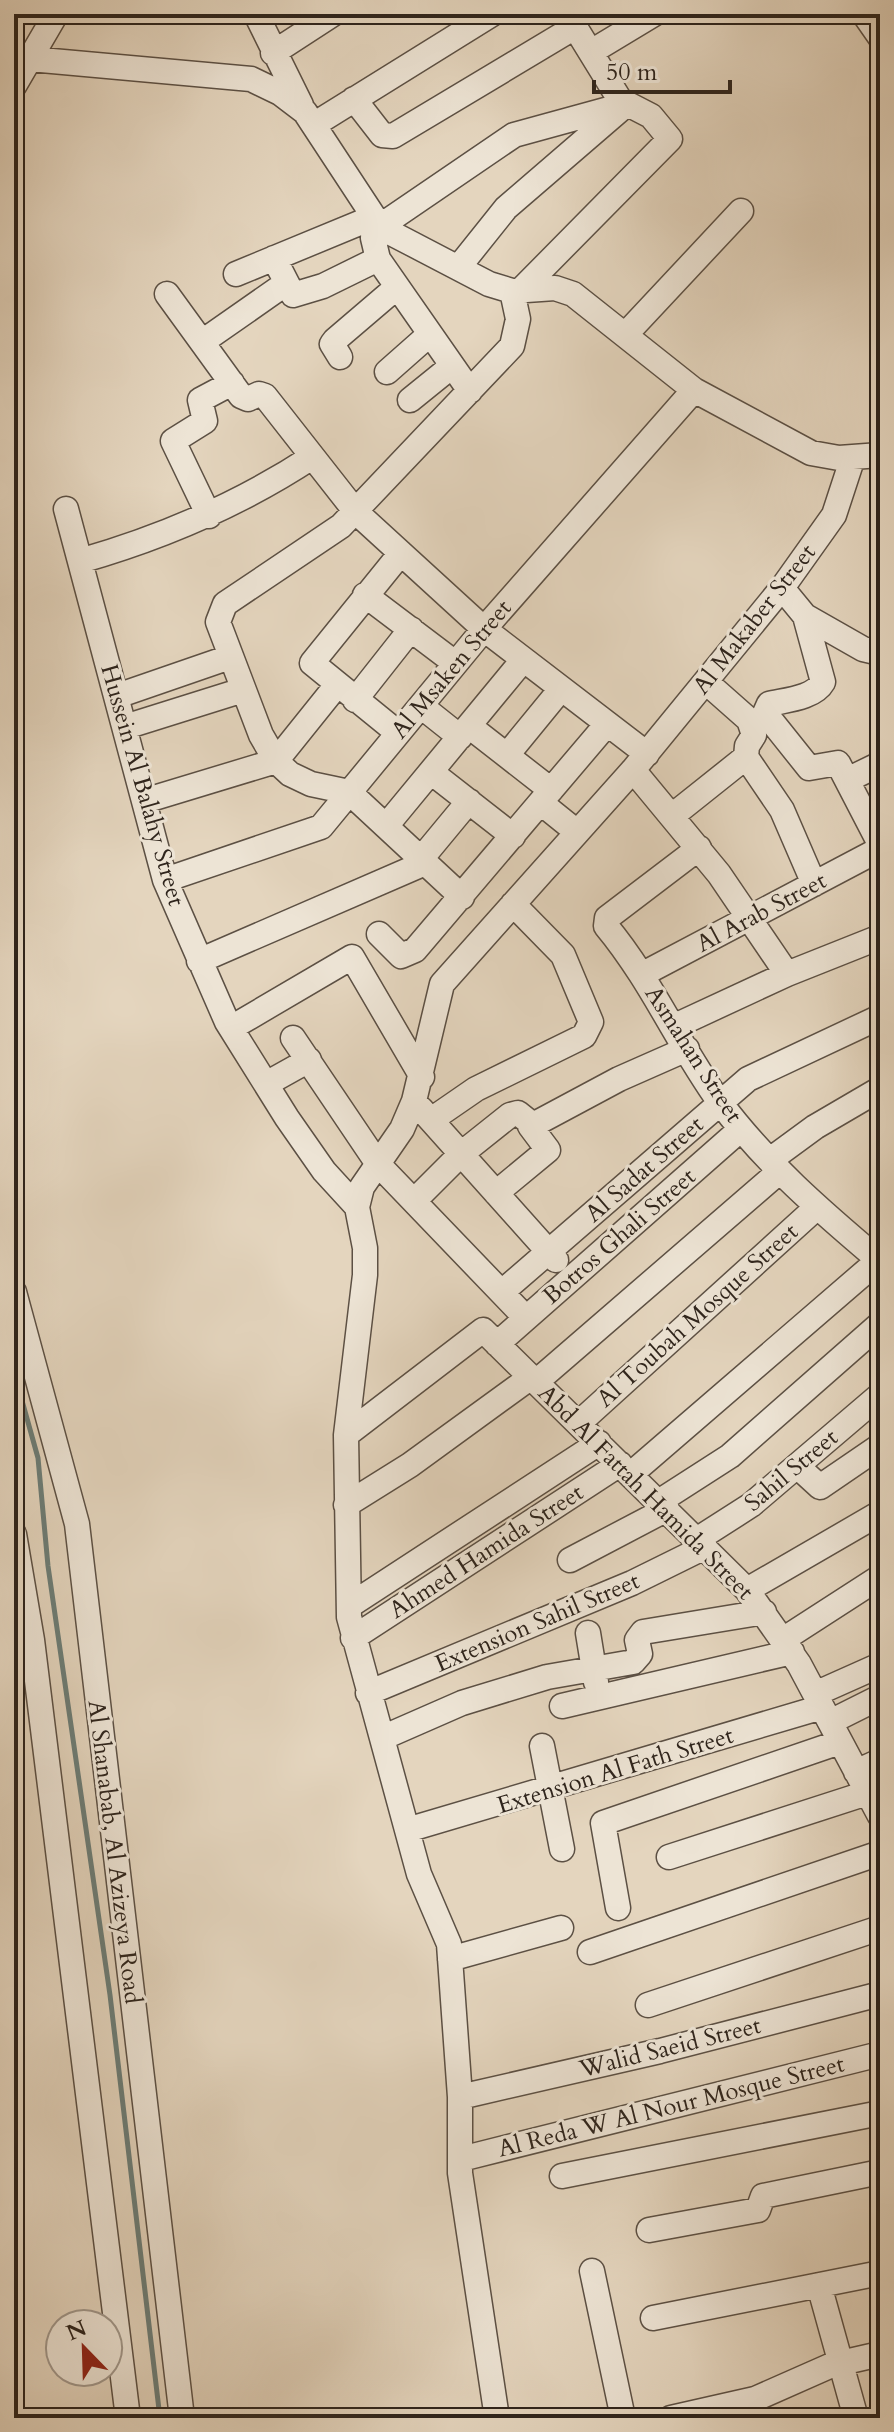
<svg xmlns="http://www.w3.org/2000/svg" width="894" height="2432" viewBox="0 0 894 2432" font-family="Cardo,serif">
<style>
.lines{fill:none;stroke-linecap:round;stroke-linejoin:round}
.stream{stroke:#6c7d77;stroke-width:5}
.minor-casing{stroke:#5c5044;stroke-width:27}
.minor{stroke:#ede4d5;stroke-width:24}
.labels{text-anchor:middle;stroke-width:6;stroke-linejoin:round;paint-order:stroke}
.street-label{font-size:24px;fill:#2e241c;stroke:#ede4d5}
</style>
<rect width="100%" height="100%" fill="#e4d5be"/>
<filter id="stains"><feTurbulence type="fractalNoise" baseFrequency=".0025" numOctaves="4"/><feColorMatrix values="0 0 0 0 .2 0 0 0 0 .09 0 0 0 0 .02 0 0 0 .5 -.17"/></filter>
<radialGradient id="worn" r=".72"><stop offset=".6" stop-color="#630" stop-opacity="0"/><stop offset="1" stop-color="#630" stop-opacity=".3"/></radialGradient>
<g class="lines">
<path class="stream" d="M14,1372L38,1458L48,1566L110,1995L160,2418"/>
<g class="minor-casing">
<path id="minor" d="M256,14L301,105
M864,14L880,37
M591,52L654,14
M273,53L333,14
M30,59L251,79L280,93L305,112L374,217L393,234L489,284L512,291L555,288L573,294L694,390L811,453L839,458L880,455
M14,86L56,14
M354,99L382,135L393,136L575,27L579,14
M315,124L492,14
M382,225L514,135L627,104
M274,258L293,295L323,286L378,259
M458,268L506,208L622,108
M236,274L374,217L373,238L378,259L470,391
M522,289L670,139L651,116L620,100L575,27
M167,294L241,396L248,399L259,394L265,396L356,512L484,629L647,754
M625,335L741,211
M202,342L285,284
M340,357L332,344L335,340L397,287
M387,372L430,334
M410,400L452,366
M66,509L165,880L227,1022L287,1118L324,1171L357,1207
M209,516L173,441L205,421L200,400L232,383
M80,561C164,537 239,505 312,457
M782,588L805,616L823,682C814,698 786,700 769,704L765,713L809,768L838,763L880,844
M365,595L455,663
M805,616L863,649L880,653
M706,682L749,720L754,735L747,746L746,757L782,810L814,884
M117,696L230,657
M355,700L411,629
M421,706L460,737
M469,726L551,790
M125,727L243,690
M398,733L312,663L401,553
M507,755L561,689
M633,770L719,874L787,974
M431,772L513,836
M847,780L880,764
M144,801L276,761L337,685
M541,803L577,832
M672,816L746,757
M386,826L523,660
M699,848L607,918L606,926C651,980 678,1044 719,1101C765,1163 822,1212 880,1261
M421,859L469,801
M165,880L321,827L484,629L694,390
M462,897L349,792L311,784L290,774L276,761L261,735L218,622L225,604L341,526L512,346L518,319L512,291
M379,934L401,956L415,950L607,724
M199,961L425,863
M643,974L880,849
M675,1026L787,974L880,937
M231,1028L352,957L422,1077
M293,1038L378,1164L526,1318
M266,1084L309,1060
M421,1109L556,1260
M431,1120L476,1089L584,1036L591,1022L563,955L513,904
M770,1160L815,1127L880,1089
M496,1193L548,1150L530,1126
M414,1201L461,1154L510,1115L518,1113L533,1125L619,1079L687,1049
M14,1292L77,1524L182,2418
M502,1292L748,1079L880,1017
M497,1344L741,1129
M536,1382L780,1171
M579,1423L816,1208
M346,1435L483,1330L747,1590L799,1664L880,1816
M797,1466L820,1487L880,1446
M631,1474L879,1260
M660,1501L730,1456L880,1324
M346,1505L410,1465L531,1377
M14,1534L32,1640L128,2418
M698,1539L751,1505L880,1395
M570,1560L667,1509
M747,1590L880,1513
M349,1606L599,1443
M588,1633L596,1682
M353,1638L620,1464
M784,1639L880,1577
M368,1693L632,1583L705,1547
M815,1694L880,1665
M562,1706L792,1652
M830,1722L880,1697
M382,1738L462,1703L547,1677L633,1662L640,1654L637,1640L643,1632L764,1612
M542,1746L562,1849
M856,1772L880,1761
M407,1830L822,1707
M669,1857L867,1793
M618,1908L603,1823L840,1742
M590,1952L880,1853
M450,1959L561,1928
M648,2005L880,1928
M460,2097L660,2051L880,1994
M461,2159L880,2054
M562,2176L880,2113
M649,2230L758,2210L763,2196L880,2172
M592,2271L623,2418
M819,2285L856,2418
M653,2318L880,2273
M497,2418L460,2173V2097L449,1944L419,1874L349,1617L346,1435L365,1275V1248L357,1207L362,1187L402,1129L414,1101L442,984L633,770L782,588L834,515L853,457
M671,2418L755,2399L832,2365L880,2354"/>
</g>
<use href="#minor" class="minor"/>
</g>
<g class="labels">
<g class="street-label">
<text transform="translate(754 619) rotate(-52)" y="8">Al Makaber Street</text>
<text transform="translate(451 669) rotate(-50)" y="8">Al Msaken Street</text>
<text transform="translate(143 785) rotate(74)" y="8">Hussein Al Balahy Street</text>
<text transform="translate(761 912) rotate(-28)" y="8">Al Arab Street</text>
<text transform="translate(694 1054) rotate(57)" y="8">Asmahan Street</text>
<text transform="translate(644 1169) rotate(-41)" y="8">Al Sadat Street</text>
<text transform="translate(619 1236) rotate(-41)" y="8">Botros Ghali Street</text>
<text transform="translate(697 1315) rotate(-42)" y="8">Al Toubah Mosque Street</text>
<text transform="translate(791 1470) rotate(-40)" y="8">Sahil Street</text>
<text transform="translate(646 1492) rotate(45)" y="8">Abd Al Fattah Hamida Street</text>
<text transform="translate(486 1551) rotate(-33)" y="8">Ahmed Hamida Street</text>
<text transform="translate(537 1622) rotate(-23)" y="8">Extension Sahil Street</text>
<text transform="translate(615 1770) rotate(-17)" y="8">Extension Al Fath Street</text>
<text transform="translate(115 1852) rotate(83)" y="8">Al Shanabab, Al Azizeya Road</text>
<text transform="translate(670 2047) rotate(-14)" y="8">Walid Saeid Street</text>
<text transform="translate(671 2106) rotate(-14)" y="8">Al Reda W Al Nour Mosque Street</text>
</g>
</g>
<rect width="894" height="2432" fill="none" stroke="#e4d5be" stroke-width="48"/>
<rect x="16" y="16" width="862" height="2400" fill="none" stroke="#2e241c" stroke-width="4"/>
<rect x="24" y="24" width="846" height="2384" fill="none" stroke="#2e241c" stroke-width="2"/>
<g transform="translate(84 2348) rotate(337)"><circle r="38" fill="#ede4d5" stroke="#a1978b" stroke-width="2"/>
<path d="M0-6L14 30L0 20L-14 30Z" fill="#8f2418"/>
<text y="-12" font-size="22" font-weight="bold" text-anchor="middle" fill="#2e241c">N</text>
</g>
<path d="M594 80v12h136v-12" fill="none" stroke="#2e241c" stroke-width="4"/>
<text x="606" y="80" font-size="24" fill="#2e241c" stroke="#ede4d5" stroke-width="6" paint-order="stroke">50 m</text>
<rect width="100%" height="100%" filter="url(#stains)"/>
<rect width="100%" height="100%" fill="url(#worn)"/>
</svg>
